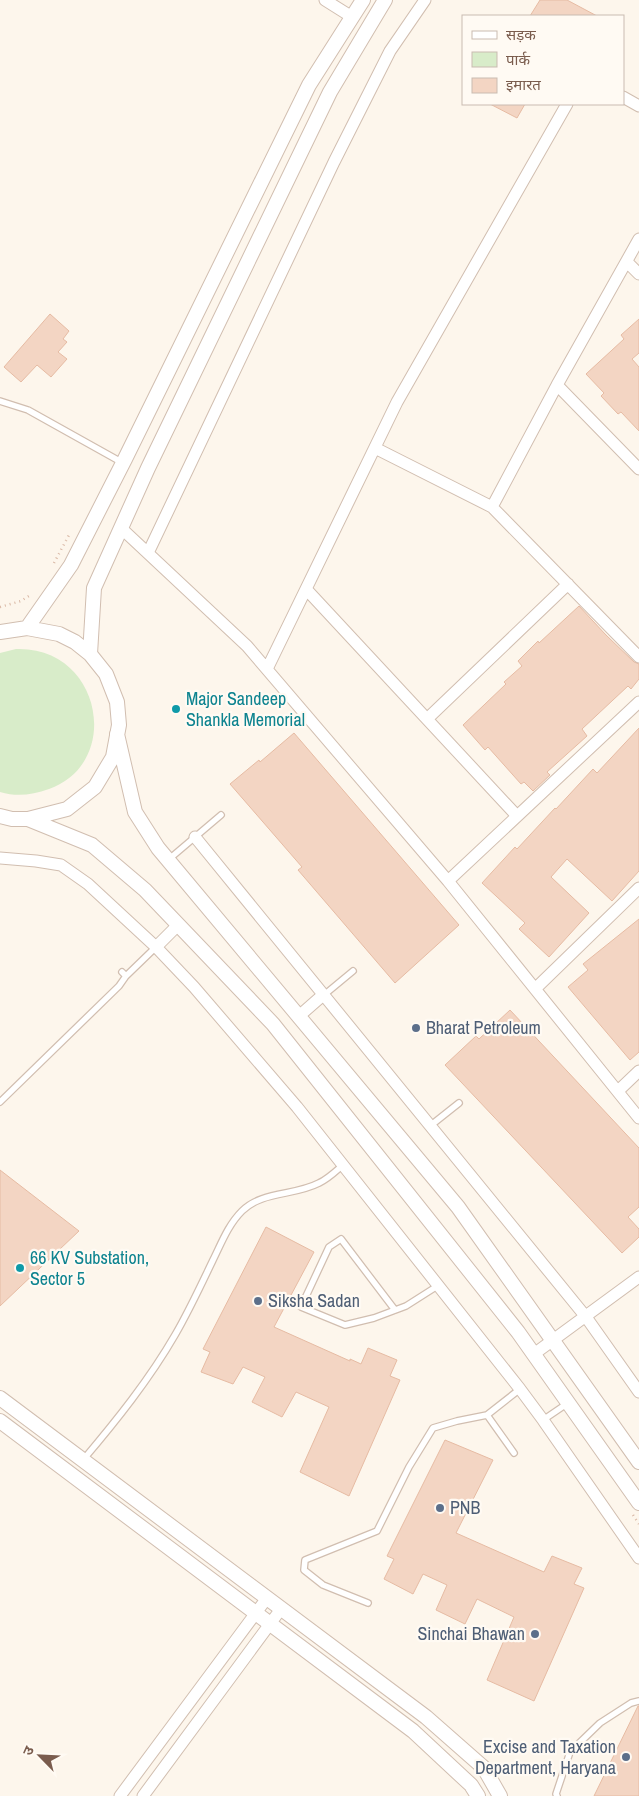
<svg xmlns="http://www.w3.org/2000/svg" width="639" height="1796" viewBox="0 0 639 1796" font-family="'Archivo Narrow','Noto Sans Devanagari',sans-serif">
<style>
.green{fill:#d8ecc9}
.building{fill:#f3d5c3;stroke:#e6bba3}
.lines{fill:none;stroke-linecap:round;stroke-linejoin:round}
.service-casing{stroke:#d1beb0;stroke-width:8}
.minor-casing{stroke:#d1beb0;stroke-width:13}
.tertiary-casing{stroke:#d1beb0;stroke-width:16}
.path{stroke:#d9b8a5;stroke-width:2.5;stroke-dasharray:1 4;stroke-linecap:butt}
.service{stroke:#fff;stroke-width:5.5}
.minor{stroke:#fff;stroke-width:11}
.tertiary{stroke:#fff;stroke-width:14}
.culture-dot{fill:#0f9aa8;stroke:#fffaf3;stroke-width:2}
.service-dot{fill:#5c6f8a;stroke:#fffaf3;stroke-width:2}
.labels{text-anchor:middle;stroke-width:4.5;stroke-linejoin:round;paint-order:stroke}
.culture-label{font-size:18px;fill:#0d838f;stroke:#fffaf3;text-anchor:start}
.service-label{font-size:18px;fill:#4e5e75;stroke:#fffaf3;text-anchor:start}
</style>
<rect width="100%" height="100%" fill="#fdf6ec"/>
<path class="green" d="M16,649C102,646 123,763 49,789C32,795 17,797 0,792V653Z"/>
<path class="building" d="M540,0H567L597,16H530Z
M490,104H525L517,118Z
M50,314L69,331L63,339L67,342L58,352L67,359L51,377L37,365L21,382L4,367Z
M639,319V353L632,359L639,367V431L621,412L618,414L601,396L604,393L586,374L624,339L621,335Z
M579,606L606,635L634,662L639,664V679L631,689L628,686L582,729L587,736L547,772L550,775L533,791L524,782L521,784L488,747L485,750L463,725L506,684L504,682L522,666L518,661L538,641L539,643Z
M639,728V871L612,901L567,859L551,877L589,913L549,957L519,929L525,923L482,883L515,847L517,849L555,808L556,809L593,769L597,773Z
M294,733L459,925L395,983L298,870L302,867L230,784L259,760L260,762Z
M639,919V1052L630,1060L568,987L588,970L583,964Z
M510,1010L639,1148V1207L628,1217L639,1229V1237L622,1253L445,1065L476,1036L479,1039Z
M0,1170L79,1231L0,1306Z
M266,1227L314,1252L274,1327L350,1361V1359L361,1364L368,1348L397,1360L390,1376L400,1380L349,1496L300,1472L329,1407L296,1392L282,1417L252,1402L265,1377L243,1367L233,1384L201,1372L210,1352L203,1349Z
M445,1440L493,1460L456,1533L544,1572L552,1556L582,1568L574,1584L584,1588L534,1701L487,1680L514,1617L477,1599L465,1624L436,1610L447,1585L423,1574L413,1594L384,1579L394,1559L387,1556Z
M638,1706H639V1796H594Z"/>
<g class="lines">
<g class="service-casing">
<path id="service" d="M0,401L28,410L123,463
M168,860L221,815
M122,972L126,976L156,947
M324,995L353,971
M0,1102L119,986L126,976
M430,1126L459,1103
M395,1310L341,1239L329,1247L301,1307L345,1325L374,1318L406,1306L439,1285
M487,1415L514,1453
M543,1420L568,1403
M83,1460C116,1421 149,1380 175,1335C189,1311 201,1285 213,1260C221,1244 228,1225 242,1211C262,1191 294,1196 319,1183C328,1179 336,1171 343,1165
M368,1603L323,1585L304,1570L305,1560L377,1531L409,1467L433,1428L457,1421L487,1415L520,1389
M557,1796L556,1794L570,1752L600,1723L631,1703L639,1701"/>
</g>
<g class="minor-casing">
<path id="minor" d="M325,0L352,17
M623,97L639,106
M627,262L639,274
M557,385L639,469
M375,448L492,507L639,657
M492,507L557,385L639,239
M121,528L247,646L448,881L639,1118
M148,553L334,162L390,51L425,0
M306,589L517,816
M267,669L397,402L567,104
M427,719L568,584
M195,837L586,1317L639,1392
M0,858L36,861L61,865L88,884L156,947L194,987L297,1107L520,1389L543,1420L639,1558
M448,881L639,702
M156,947L178,925
M535,989L639,888
M298,1017L323,995
M618,1091L639,1071
M534,1354L639,1277
M120,1796L267,1598
M143,1796L281,1609"/>
</g>
<g class="tertiary-casing">
<path id="tertiary" d="M27,628L71,565L125,459L309,85L363,0
M0,632L27,628L59,634L75,642L90,654L106,674L117,702L119,725L113,757L95,787L67,809L28,819H12L0,816
M90,654L94,588L148,468L330,92L385,0
M117,734L135,812L158,848L458,1207L639,1462
M28,819L92,845L145,890L273,1024L518,1332L639,1503
M0,1398L426,1717L484,1768L500,1796
M0,1421L413,1731L471,1785L478,1796"/>
</g>
<path class="path" d="M54,563L69,535
M0,607L21,601L32,594
M633,1515L639,1524"/>
<use href="#service" class="service"/>
<use href="#minor" class="minor"/>
<use href="#tertiary" class="tertiary"/>
</g>
<g class="culture-dot">
<circle cx="176" cy="709" r="5"/>
<circle cx="20" cy="1268" r="5"/>
</g>
<g class="service-dot">
<circle cx="416" cy="1028" r="5"/>
<circle cx="258" cy="1301" r="5"/>
<circle cx="440" cy="1508" r="5"/>
<circle cx="535" cy="1634" r="5"/>
<circle cx="626" cy="1757" r="5"/>
</g>
<g class="labels">
<g class="culture-label">
<text x="186" y="705">Major Sandeep<tspan x="186" dy="21">Shankla Memorial</tspan></text>
<text x="30" y="1264">66 KV Substation,<tspan x="30" dy="21">Sector 5</tspan></text>
</g>
<g class="service-label">
<text x="426" y="1034">Bharat Petroleum</text>
<text x="268" y="1307">Siksha Sadan</text>
<text x="450" y="1514">PNB</text>
<text x="525" y="1640" text-anchor="end">Sinchai Bhawan</text>
<text x="616" y="1753" text-anchor="end">Excise and Taxation<tspan x="616" dy="21">Department, Haryana</tspan></text>
</g>
</g>
<rect x="462" y="15" width="162" height="90" fill="#fffaf3" stroke="#cabbb1"/>
<rect x="472" y="31" width="25" height="8" fill="#ffffff" stroke="#cabbb1"/>
<text x="506" y="40" font-size="15" fill="#7a5c4d">सड़क</text>
<rect x="472" y="52" width="25" height="15" fill="#d8ecc9" stroke="#cabbb1"/>
<text x="506" y="65" font-size="15" fill="#7a5c4d">पार्क</text>
<rect x="472" y="78" width="25" height="15" fill="#f3d5c3" stroke="#cabbb1"/>
<text x="506" y="90" font-size="15" fill="#7a5c4d">इमारत</text>
<g transform="translate(40 1756) rotate(294)" stroke="#fffaf3" stroke-width="4" paint-order="stroke">
<path d="M0-4L9 19L0 12L-9 19Z" fill="#7a5c4d"/>
<text y="-8" font-size="14" font-weight="bold" text-anchor="middle" fill="#7a5c4d">उ</text>
</g>
</svg>
